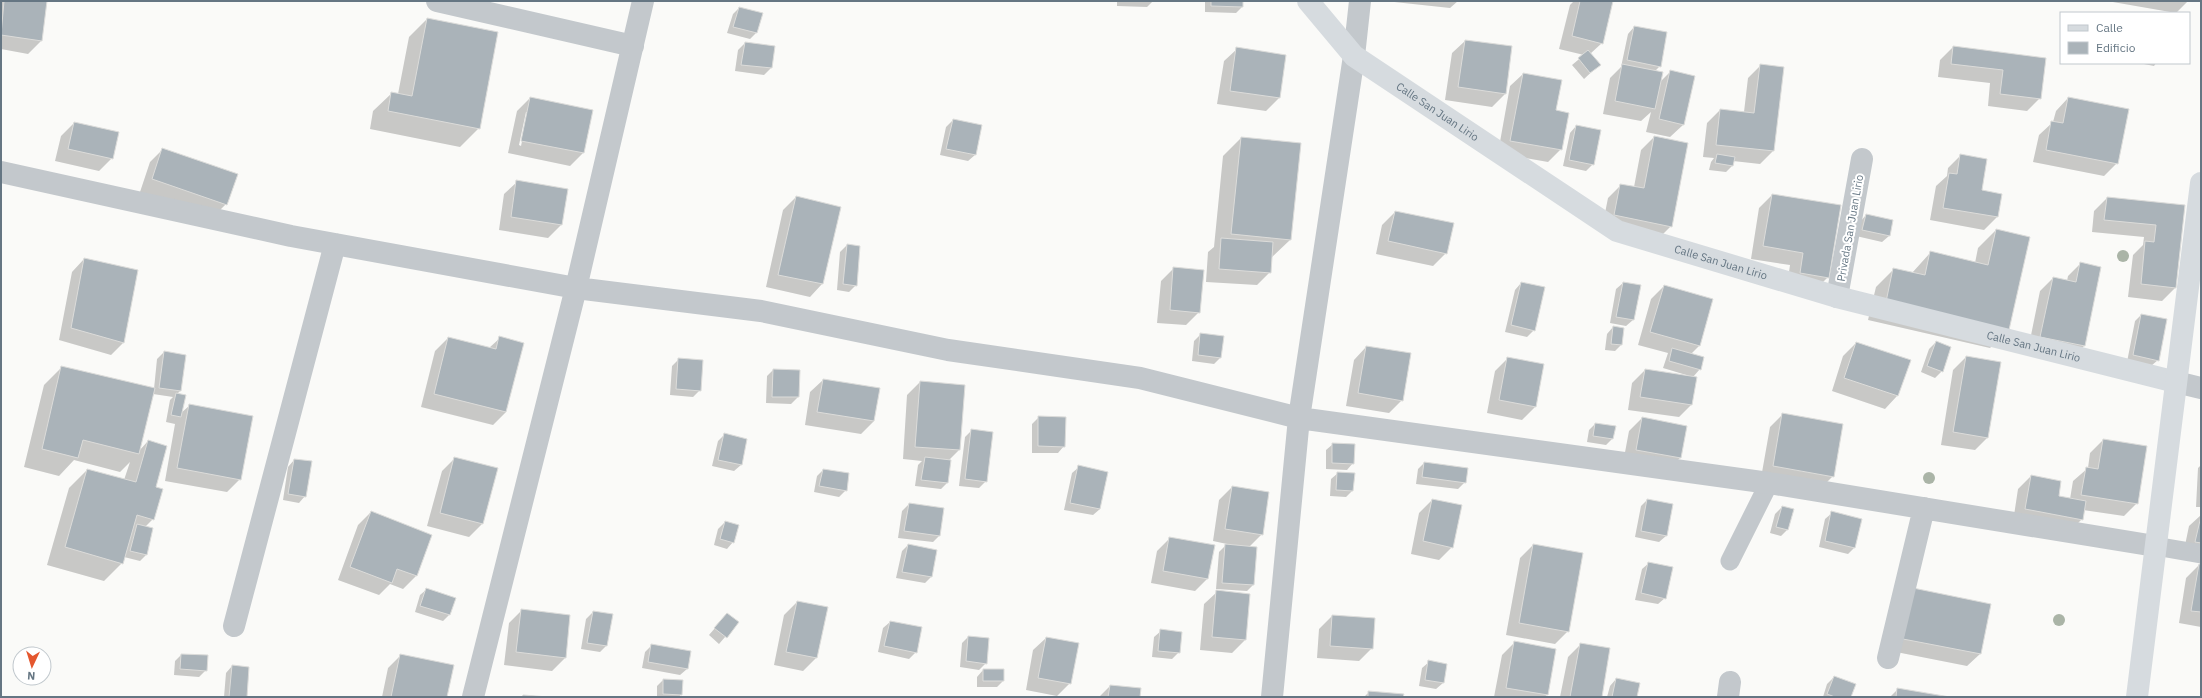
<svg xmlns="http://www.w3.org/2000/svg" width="2202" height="698" viewBox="0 0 2202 698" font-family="'IBM Plex Sans',sans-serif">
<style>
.shadow{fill:#0003;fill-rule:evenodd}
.building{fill:#aab3b9;stroke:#dcdcda}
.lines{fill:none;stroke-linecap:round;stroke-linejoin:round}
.lane{stroke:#c3c8cc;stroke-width:19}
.street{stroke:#c3c8cc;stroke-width:22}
.secondary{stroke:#d6dbdf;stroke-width:22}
.tree{fill:#aab4a7}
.labels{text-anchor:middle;stroke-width:4;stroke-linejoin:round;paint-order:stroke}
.street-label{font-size:11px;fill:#657683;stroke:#fff}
</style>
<rect width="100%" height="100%" fill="#fafaf8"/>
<path class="shadow" d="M1,1H46L41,41L28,54L1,49Z
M1117,1H1153L1147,7L1117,6Z
M1205,1H1242V7L1236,13L1205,12Z
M1385,1H1458L1450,8Z
M1574,1H1612L1602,43L1590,54L1599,65L1584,79L1572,65L1584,55L1559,49L1570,5Z
M2107,1H2188L2176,13Z
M739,8L762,14L756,33L750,39L727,33L733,14Z
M427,19L479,128L460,147L370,129L373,111L392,93L398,94L409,37Z
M1634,27L1660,66L1654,72L1660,82L1671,71L1683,125L1670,137L1646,132L1651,112L1641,121L1603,114L1610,78L1621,67L1628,34Z
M1465,41L1505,94L1492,107L1445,100L1452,53Z
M745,43L774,47L771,68L764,75L735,71L738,50Z
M1953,47L2045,59L2040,98L2027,111L1988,106L1990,83L1938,77L1940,60Z
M1237,49L1285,56L1279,98L1266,111L1217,104L1224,61Z
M2139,63H2156L2154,66Z
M1761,65L1783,68L1773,151L1760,164L1733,161L1732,166L1726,172L1709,170L1711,162L1714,158L1703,157L1707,123L1720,110L1744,112L1748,78Z
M1523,74L1554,111L1561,149L1548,162L1498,153L1510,86Z
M530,98L591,111L583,153L570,166L508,153L517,111ZM526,112H528L521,146L519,145Z
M2068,98L2117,163L2104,176L2033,162L2039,135L2053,122L2056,111Z
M953,120L975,155L968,161L940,155L946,127Z
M74,123L112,158L99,171L55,161L61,136Z
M1576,126L1593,164L1586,171L1563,166L1570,133Z
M1654,137L1671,226L1658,239L1602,228L1608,198L1621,185L1634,187L1641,150Z
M1241,138L1290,240L1271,258L1270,272L1257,285L1206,282L1208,252L1214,247L1223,156Z
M162,150L226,204L213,217L140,192L150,162Z
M1961,155L1997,217L1984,230L1930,220L1936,186L1947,176L1948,168Z
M517,182L567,189L561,225L548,238L499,230L504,194Z
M1772,195L1828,277L1815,290L1787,286L1790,265L1751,259L1759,208Z
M796,197L840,207L822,284L810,297L766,287L783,210Z
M2107,198L2184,206L2175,288L2162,301L2128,297L2133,255L2143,245L2144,237L2092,232L2094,211Z
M1395,212L1446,253L1433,266L1376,254L1382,225Z
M1866,215L1892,221L1889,236L1882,242L1856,236L1860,222Z
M1996,230L2008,329L1990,348L1868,320L1876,287L1894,269L1912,273L1930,253L1975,263L1978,248Z
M847,245L856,285L849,292L837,290L840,252Z
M84,259L123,343L111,355L59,340L72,272Z
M2081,263L2100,268L2084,346L2071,359L2028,350L2040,291L2053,278L2067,281L2068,276Z
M1174,268L1199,312L1186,325L1157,323L1161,281Z
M1521,283L1534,330L1527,337L1505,332L1515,290Z
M1623,283L1639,286L1633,320L1626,326L1610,323L1616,289Z
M1664,286L1712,300L1699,346L1691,354L1700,369L1693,377L1663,368L1668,353L1638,345L1651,299Z
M2141,315L2158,360L2151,366L2127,362L2135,321Z
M1613,327L1621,345L1615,351L1605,350L1607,334Z
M1201,334L1223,337L1220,358L1214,364L1192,361L1194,341Z
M448,338L489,348L500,338L506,412L493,425L421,407L435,351Z
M1936,342L1942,371L1935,378L1921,372L1929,349Z
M1856,343L1897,396L1885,409L1832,391L1843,356Z
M1366,347L1402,400L1389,413L1346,406L1354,360Z
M164,352L180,391L177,394L181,413L189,406L240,479L227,492L165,481L175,424L166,422L170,400L173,397L153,394L139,451L148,441L154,488L153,519L145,527L146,555L140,561L124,557L122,563L104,581L47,565L69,488L87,470L124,480L130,462L120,472L74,460L59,476L24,467L44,385L62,367L154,389L157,359Z
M1966,357L1988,437L1975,450L1941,445L1953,370Z
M1508,358L1535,407L1522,420L1487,413L1495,371Z
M679,359L700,390L693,397L670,395L672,366Z
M773,370L799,371L798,397L791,404L766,403L767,376Z
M1645,370L1692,404L1679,417L1628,410L1632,383Z
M823,380L874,421L861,434L805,425L810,392Z
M920,382L959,450L948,461L947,483L941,489L915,486L918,465L922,461L903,459L907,395Z
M1783,414L1833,476L1820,489L1761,478L1770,427Z
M1039,417L1064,446L1058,453H1032V424Z
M1642,418L1680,458L1667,470L1623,463L1629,431Z
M1595,424L1612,439L1606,445L1587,442L1589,430Z
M972,430L986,481L979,488L959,486L965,437Z
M724,435L746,440L741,465L734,471L712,466L718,441Z
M2103,440L2137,503L2124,516L2083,510L2082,519L2069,532L2013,522L2018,489L2031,476L2057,496L2070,499L2073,481L2088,468L2090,453Z
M1333,444L1353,463L1347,470L1326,469V450Z
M455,458L482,524L469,537L427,526L442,471Z
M294,460L305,496L299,503L283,500L288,467Z
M1424,463L1465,482L1458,489L1416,484L1418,469Z
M2201,465V507H2196L2198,468Z
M1079,467L1100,509L1093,515L1064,510L1072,473Z
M823,470L846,490L839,497L814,492L817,476Z
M1338,473L1353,474L1352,491L1346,497L1330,496L1331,479Z
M1232,487L1262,534L1249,547L1253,585L1247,591L1216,589L1219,552L1227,544L1213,541L1219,500Z
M1432,500L1452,547L1439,560L1411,554L1419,513Z
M1647,500L1666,536L1659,542L1635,537L1641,506Z
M909,504L939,536L933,542L898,538L902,511Z
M1782,507L1787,530L1781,536L1770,533L1775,514Z
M371,512L431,535L416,576L403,589L390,584L379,595L338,580L358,525Z
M1832,513L1854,548L1848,554L1819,547L1825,519Z
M2201,515V559L2183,555L2189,526Z
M725,522L733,542L727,549L714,545L718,529Z
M1170,538L1208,578L1195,591L1151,583L1157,551Z
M908,545L931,577L925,583L896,578L902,551Z
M1533,545L1568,631L1555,644L1506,635L1520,558Z
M1649,563L1665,598L1658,604L1635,600L1642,569Z
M2199,565H2201V627L2179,623L2186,578Z
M427,589L455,598L449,615L443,621L415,612L420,595Z
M1217,592L1249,595L1245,640L1232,653L1200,650L1204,604Z
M797,602L826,608L816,658L803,671L774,665L784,615Z
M1900,602L1980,654L1967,666L1891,651Z
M522,610L565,658L552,671L504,665L509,623Z
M593,612L606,646L600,652L581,649L586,619Z
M727,614L738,622L719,644L709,635Z
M1332,616L1372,648L1359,661L1317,658L1319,629Z
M890,622L916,652L909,659L878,652L883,628Z
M1161,631L1179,652L1172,659L1152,657L1154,637Z
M968,637L986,663L979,670L960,667L962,643Z
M1046,638L1070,683L1057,696L1026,690L1033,650Z
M1515,642L1547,695L1544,697H1494L1502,655Z
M1581,644L1601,697H1560L1568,657Z
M652,645L690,652L687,669L680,675L642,668L645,652Z
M181,655L206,670L199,677L174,675L175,661Z
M401,655L446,697H382L388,668Z
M1429,662L1446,665L1443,683L1436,689L1419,686L1422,668Z
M232,666L246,697H224L226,673Z
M983,670L1003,681L997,687H977V677Z
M1834,677L1850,697H1823L1827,684Z
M1616,679L1636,697H1607L1610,686Z
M663,680L681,694L679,697H657V686Z
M1110,686L1139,697H1099Z
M1898,689L1944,697H1890Z
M1369,692L1402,697H1364Z"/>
<path class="building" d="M4,1H47L42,41L1,35Z
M1211,1H1243V7L1211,6Z
M1580,1H1613L1603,44L1572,36Z
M739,7L763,13L757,33L733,27Z
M427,18L498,32L480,129L388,111L391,92L412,96Z
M1634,26L1667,32L1661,67L1627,60Z
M1465,40L1512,46L1506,94L1458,87Z
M745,42L775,46L772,68L741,65Z
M1953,46L2046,58L2041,99L2000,94L2003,70L1951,64Z
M1236,47L1286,55L1280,98L1230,91Z
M1588,50L1601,65L1590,73L1578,58Z
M1622,64L1663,72L1655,109L1615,101Z
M1760,64L1784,67L1774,151L1716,145L1720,109L1754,113Z
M1670,70L1695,76L1684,125L1659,119Z
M1523,73L1562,80L1556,110L1569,113L1562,150L1510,141Z
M530,97L593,110L584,153L521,141Z
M2068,97L2129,109L2118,164L2046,150L2051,121L2063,123Z
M953,119L982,125L976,155L946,149Z
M74,122L119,132L113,159L68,149Z
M1576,125L1601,130L1594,165L1569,160Z
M1654,136L1688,143L1672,227L1614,215L1620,184L1644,188Z
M1241,137L1301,143L1291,240L1231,234Z
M162,148L238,174L227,205L152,179Z
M1717,154L1735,157L1733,166L1715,163Z
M1960,154L1987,159L1982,190L2002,194L1998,217L1943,208L1949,173L1957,174Z
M516,180L568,189L562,225L511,217Z
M1772,194L1841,205L1829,278L1800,273L1803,253L1763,246Z
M796,196L841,207L823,284L778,275Z
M2107,197L2185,205L2176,288L2141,284L2145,241L2154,242L2156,225L2104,220Z
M1395,211L1454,223L1447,254L1388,241Z
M1866,214L1893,220L1890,236L1862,230Z
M1996,229L2030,237L2009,330L1886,302L1893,268L1925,275L1930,251L1988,265Z
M1221,238L1273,242L1271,273L1219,269Z
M847,244L860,246L857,286L843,284Z
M84,258L138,270L124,343L71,328Z
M2080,262L2101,267L2085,346L2040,337L2053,277L2076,282Z
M1173,267L1204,270L1200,313L1170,310Z
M1521,282L1545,287L1535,331L1511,325Z
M1623,282L1641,285L1634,320L1616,317Z
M1664,285L1713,299L1700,346L1650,332Z
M2141,314L2167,319L2159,361L2133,355Z
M1613,326L1624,328L1622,345L1611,344Z
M1200,333L1224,336L1221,358L1198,355Z
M499,336L524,343L506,412L434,394L448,337L496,349Z
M1936,341L1951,347L1943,372L1927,366Z
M1856,342L1911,360L1898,396L1844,378Z
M1366,346L1411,353L1403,401L1358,393Z
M1672,348L1704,357L1701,370L1669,361Z
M164,351L186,355L181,391L159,388Z
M1966,356L2001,362L1988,438L1953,432Z
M1507,357L1544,364L1536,407L1499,400Z
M678,358L703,360L701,391L676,389Z
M61,366L155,388L139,454L83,440L78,458L42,449Z
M773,369L800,370L799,397H772Z
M1645,369L1697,377L1692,405L1640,397Z
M823,379L880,388L874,421L817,412Z
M920,381L965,385L960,450L915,447Z
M176,393L186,395L181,417L171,415Z
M189,404L253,416L241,480L177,468Z
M1782,413L1843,424L1834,477L1773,466Z
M1038,416L1066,417L1065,447L1038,446Z
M1642,417L1687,426L1681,458L1636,450Z
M1595,423L1616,426L1613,439L1593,436Z
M971,429L993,432L987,482L965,479Z
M724,433L747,439L742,465L718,460Z
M2103,439L2147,446L2138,504L2081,495L2086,467L2098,469Z
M148,440L167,446L156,487L163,489L154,520L137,515L123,564L65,547L87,469L136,482Z
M1332,443L1355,444L1354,464L1332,463Z
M454,457L498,468L483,524L440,513Z
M925,457L951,460L948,483L921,480Z
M294,459L312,461L306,497L288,494Z
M1424,462L1468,468L1466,483L1422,477Z
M1078,465L1108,472L1100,509L1070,503Z
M823,469L849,473L847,491L819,486Z
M1337,472L1355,473L1353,491L1336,490Z
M2031,475L2061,481L2059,496L2086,501L2083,520L2025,509Z
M1232,486L1269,492L1263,535L1225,529Z
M1432,499L1462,505L1453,548L1423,541Z
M1647,499L1673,504L1667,536L1641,531Z
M909,503L944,508L940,536L904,531Z
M1782,506L1794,509L1788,530L1776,527Z
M371,511L432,535L417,576L397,569L392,583L350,567Z
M1831,511L1862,519L1855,548L1825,541Z
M2201,516V543L2195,542Z
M725,521L739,525L734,543L720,539Z
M137,524L153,528L147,555L130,551Z
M1169,537L1215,545L1208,579L1163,571Z
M908,544L937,550L932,577L902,572Z
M1225,544L1257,547L1254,585L1222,583Z
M1533,544L1583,553L1569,632L1519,623Z
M1648,562L1673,567L1666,599L1641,593Z
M2199,564H2201V612L2191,611Z
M426,588L456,598L450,615L420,606Z
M1913,588L1991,604L1981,654L1903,639Z
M1216,590L1250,594L1246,640L1212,637Z
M797,601L828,607L817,658L786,652Z
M521,609L570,615L566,658L516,652Z
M593,611L613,614L607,646L587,643Z
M727,613L739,622L727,638L714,628Z
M1332,615L1375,618L1373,649L1330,646Z
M890,621L922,627L917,653L884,646Z
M1160,629L1182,632L1180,653L1158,651Z
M968,636L989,638L987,664L966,661Z
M1046,637L1079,643L1071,684L1038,678Z
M1514,641L1556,649L1548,695L1506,688Z
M1580,643L1610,648L1602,697H1570Z
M651,644L691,651L688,669L648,662Z
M181,654L208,655L207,671L180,669Z
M400,654L454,665L447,697H391Z
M1428,660L1447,664L1444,683L1425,680Z
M232,665L249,667L247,697H229Z
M983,669H1004V681H983Z
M1834,676L1856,684L1851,697H1835L1827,694Z
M1616,678L1640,683L1637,697H1612Z
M663,679L683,680L682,695L663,694Z
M1110,685L1141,688L1140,697H1108Z
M1897,688L1950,697H1896Z
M1368,691L1404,694L1403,697H1368Z
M523,695L548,697H522Z"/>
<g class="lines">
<path class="lane" d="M2155,546L2201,554
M1730,561L1769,483"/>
<path class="street" d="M437,1L633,46
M1,172L291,236L576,288L761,311L948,350L1140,378L1299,418L1769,483L2155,546
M1837,297L1862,159
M2176,382L2201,388
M234,626L335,244
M1888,658L1924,508
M473,697L576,288L643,1
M1272,697L1299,418L1354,56L1360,1
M1728,697L1730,682"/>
<g class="secondary">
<path id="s1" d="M1308,1L1354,56L1617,231L1837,297L2176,382"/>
<path d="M2137,697L2201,183"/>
</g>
</g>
<g class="tree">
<circle cx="2123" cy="256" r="6"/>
<circle cx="1929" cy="478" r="6"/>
<circle cx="2059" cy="620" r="6"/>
</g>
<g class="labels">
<g class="street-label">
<text dy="4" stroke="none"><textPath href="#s1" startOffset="172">Calle San Juan Lirio</textPath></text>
<text transform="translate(1850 228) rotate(-80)" y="4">Privada San Juan Lirio</text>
<text dy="4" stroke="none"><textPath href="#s1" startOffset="496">Calle San Juan Lirio</textPath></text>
<text dy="4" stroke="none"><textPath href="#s1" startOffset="820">Calle San Juan Lirio</textPath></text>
</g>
</g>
<rect width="2202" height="698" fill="none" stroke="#657683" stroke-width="4"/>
<rect x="2060" y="12" width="130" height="52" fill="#ffffff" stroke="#c1c8cd"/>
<rect x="2068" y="25" width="20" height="6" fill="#d6dbdf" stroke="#c1c8cd"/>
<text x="2096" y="32" font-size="12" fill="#657683">Calle</text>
<rect x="2068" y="42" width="20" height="12" fill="#aab3b9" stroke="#c1c8cd"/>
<text x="2096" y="52" font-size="12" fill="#657683">Edificio</text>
<g transform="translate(32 666) rotate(184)"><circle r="19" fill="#ffffff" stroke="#c1c8cd"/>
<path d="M0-3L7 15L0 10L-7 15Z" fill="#e4572e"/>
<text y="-6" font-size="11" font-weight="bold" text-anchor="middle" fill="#657683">N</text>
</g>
</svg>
